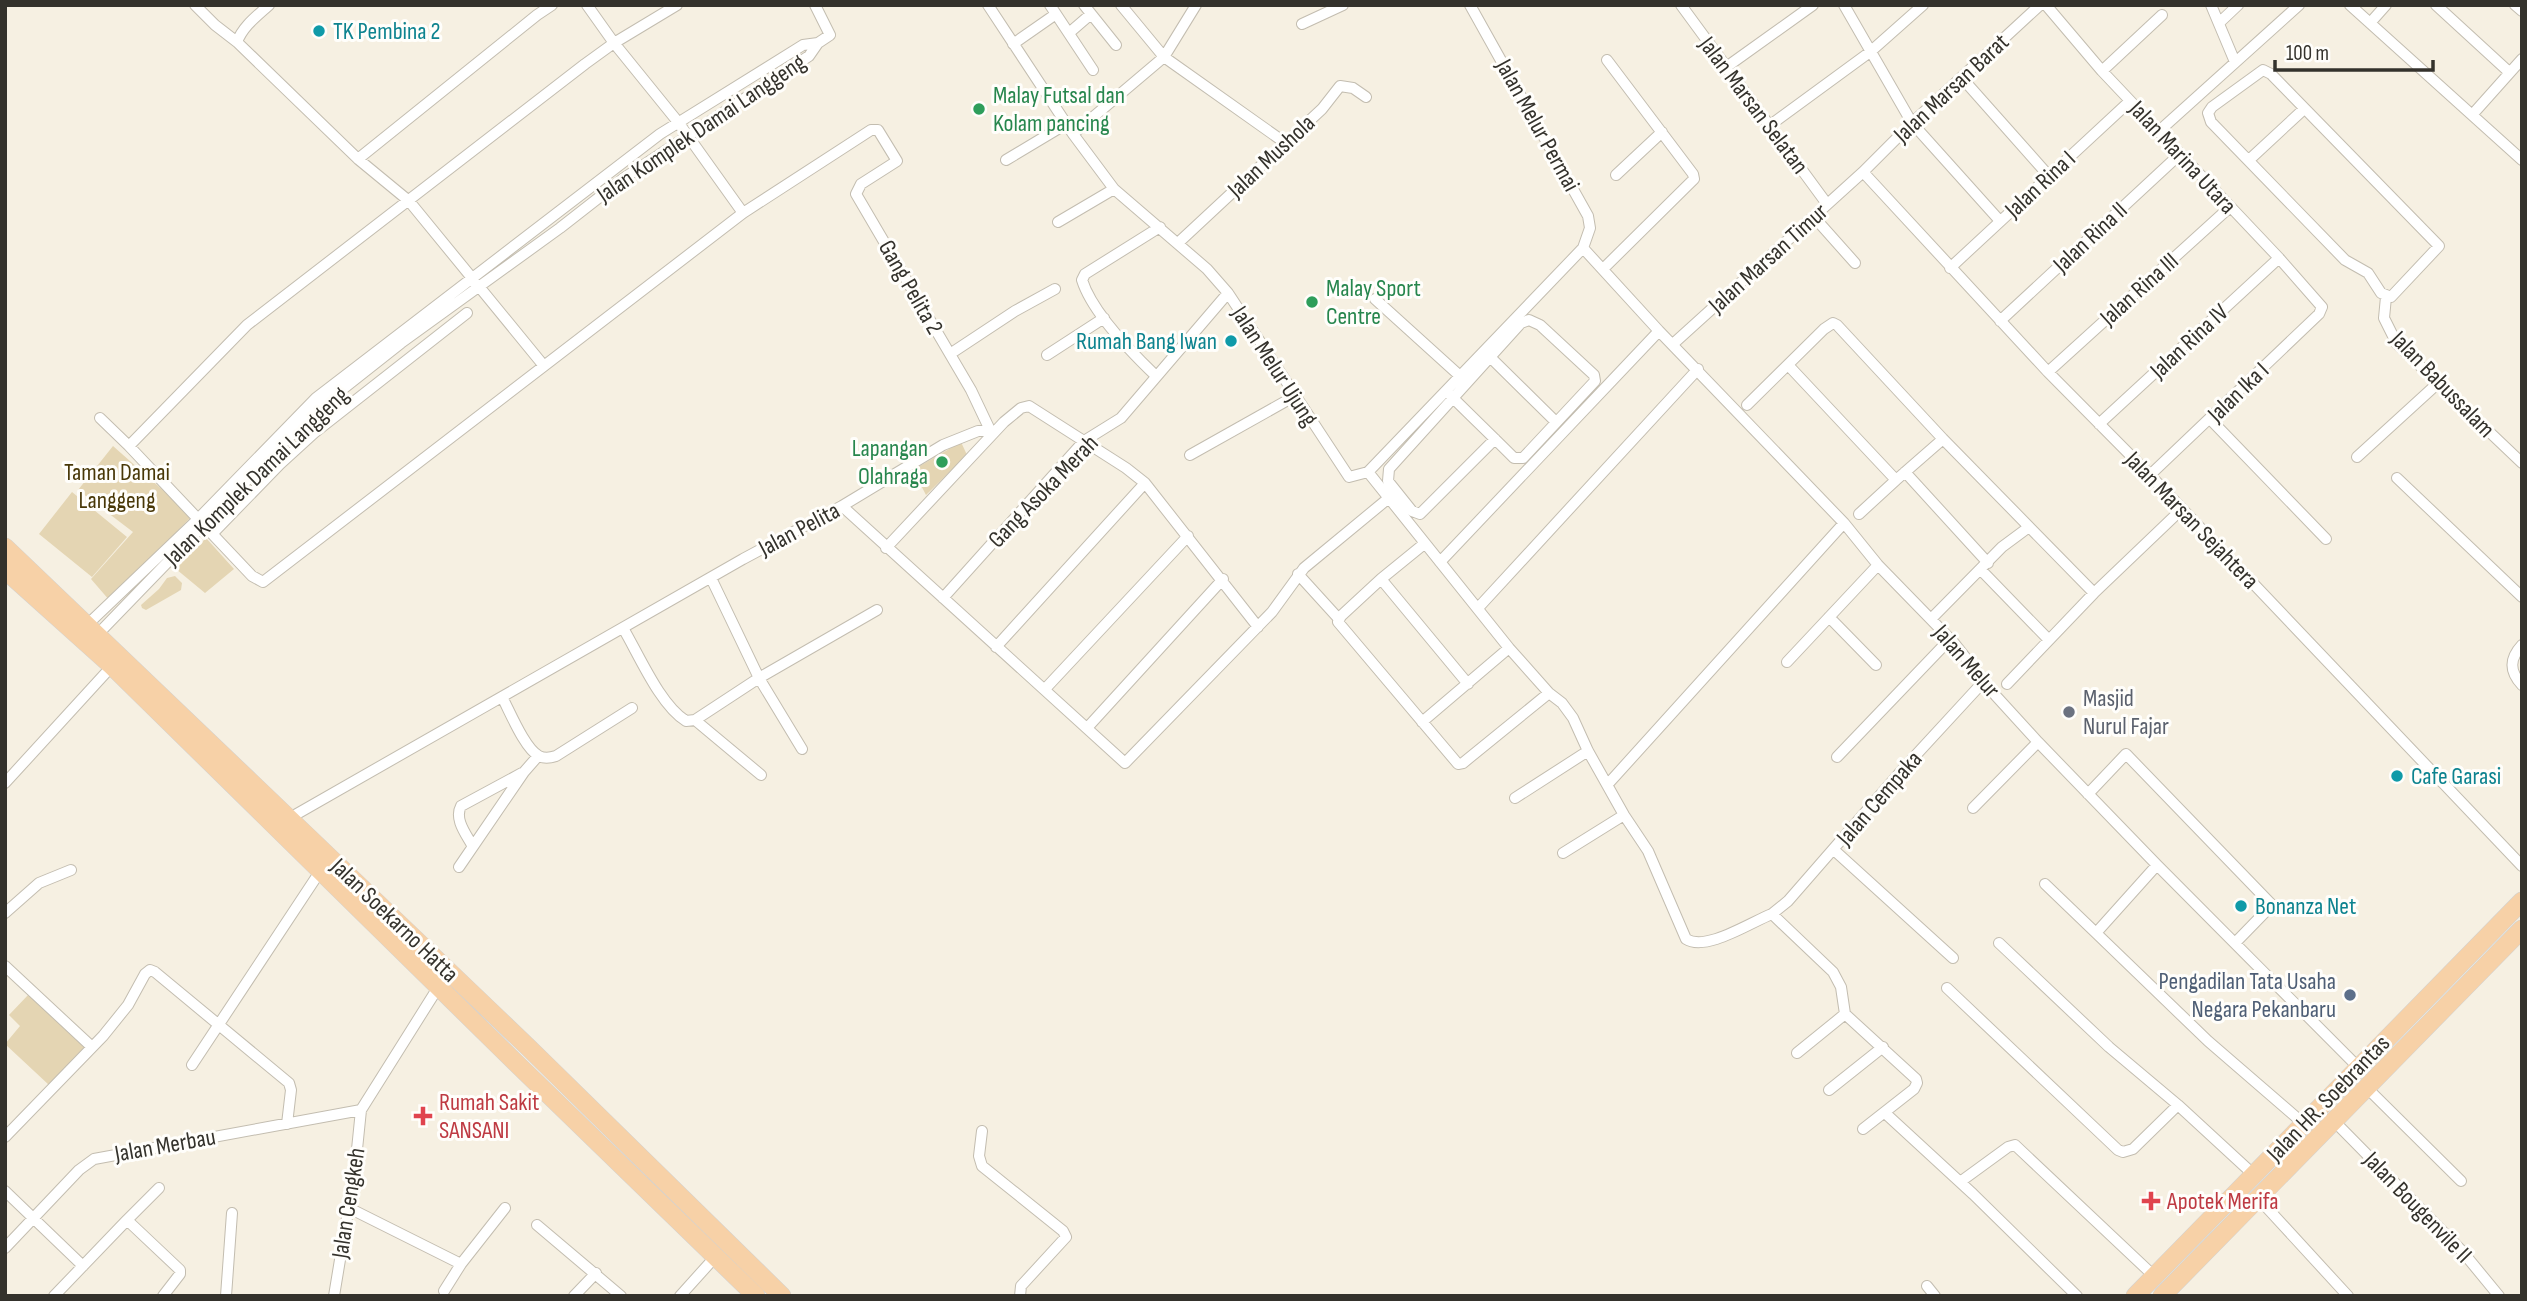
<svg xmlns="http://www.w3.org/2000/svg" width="2527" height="1301" viewBox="0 0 2527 1301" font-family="'Sofia Sans Condensed',sans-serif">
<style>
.green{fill:#e4d5b3}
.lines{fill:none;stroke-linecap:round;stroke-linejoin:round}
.minor-casing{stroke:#c3bdb0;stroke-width:12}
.primary-casing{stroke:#d2d2d1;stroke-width:19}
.minor{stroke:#fff;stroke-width:10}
.primary{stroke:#f7d1a7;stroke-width:18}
.culture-dot{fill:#0f9aa8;stroke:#fffefb;stroke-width:2.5}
.leisure-dot{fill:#2e9e5b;stroke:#fffefb;stroke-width:2.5}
.worship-dot{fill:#6b7280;stroke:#fffefb;stroke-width:2.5}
.service-dot{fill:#5c6f8a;stroke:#fffefb;stroke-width:2.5}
.health-dot{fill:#e0444e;stroke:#fffefb;stroke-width:2.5}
.labels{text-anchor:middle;stroke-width:6;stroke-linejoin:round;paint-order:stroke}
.culture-label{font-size:24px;fill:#0d838f;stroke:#fffefb;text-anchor:start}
.street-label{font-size:24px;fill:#34322c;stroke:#fffefb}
.leisure-label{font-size:24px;fill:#27864d;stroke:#fffefb;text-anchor:start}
.park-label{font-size:24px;fill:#483707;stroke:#fffefb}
.worship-label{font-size:24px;fill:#5b616d;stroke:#fffefb;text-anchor:start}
.service-label{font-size:24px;fill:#4e5e75;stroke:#fffefb;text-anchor:end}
.health-label{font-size:24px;fill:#be3a42;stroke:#fffefb;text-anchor:start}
</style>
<rect width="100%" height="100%" fill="#f6f0e2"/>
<path class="green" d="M961,442L967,455L926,495L913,470Z
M113,446L192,516L110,601L91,579L133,532L78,490Z
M72,492L127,537L92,577L39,534Z
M206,538L234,569L205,593L176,569Z
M175,576L182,583L181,590L146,610L142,608L141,605L159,589L167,578Z
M29,994L86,1046L49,1085L5,1044L20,1026L9,1015Z"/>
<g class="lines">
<g class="minor-casing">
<path id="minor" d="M195,5L215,25L237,42
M269,5C257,16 243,26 237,42L358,159L409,201L544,366
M587,5L614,43L678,122L743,213
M988,5L1073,134L1114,189L1207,269L1228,293L1349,477L1368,472L1583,248L1590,228L1588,216L1470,5
M1050,5L1093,70
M1084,5L1116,45
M1121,5L1164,57L1284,142
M1681,5L1827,204
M1844,5L1912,123L2000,221
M2046,5L2102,71L2279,258L2322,307L2319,314L2150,475
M2211,5L2235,62
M2350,5L2522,160
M2436,5L2509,72
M2515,5L2522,11
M2219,23L2238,5
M2370,23L2386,5
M1302,24L1343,5
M1069,33L1091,14
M1013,44L1056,14
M1725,68L1813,5
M2263,70L2271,74L2439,246L2391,297L2381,293L2368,273L2345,260L2211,122L2208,113L2212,107Z
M2102,71L2162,15
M1962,78L2049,176
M2472,115L2522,59
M1769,126L1870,52L1923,5
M2158,132L2299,5
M1073,134L1164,57L1196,5
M358,159L537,15L552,5
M1006,160L1066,124
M2249,160L2304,109
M1863,172L2048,372L2150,475L2522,866
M1616,175L1662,132
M1814,217L1855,263
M1058,222L1114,189
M1178,243L1322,109L1340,86L1353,88L1366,97
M1583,248L1659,331L1844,523L1878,565L1954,643L1996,696L2038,742L2157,865L2358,1067
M1950,268L2130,101
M1603,269L1694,179L1693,174L1607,60
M2386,297L2384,318L2397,344L2522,463
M1375,299L1460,376
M2000,321L2180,154
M1673,344L1863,172L1912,123L2040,5
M950,354L1015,311L1055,289
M1047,355L1104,318
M1490,357L1556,422
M1788,365L1896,480L1943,439
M2048,372L2230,207
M1156,376C1132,353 1092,312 1082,280L1085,274L1160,227
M1446,391C1468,413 1491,435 1514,458H1523L1595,381L1594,375L1540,325L1529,320L1521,323L1389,469L1388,481L1412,511L1420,514L1495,439
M1747,405L1824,329L1833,323L1837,325L1943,439L2094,593
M100,418L129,446L252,576L263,582L743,213L871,130H878L897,161L861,184L856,194L971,390L990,430
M2210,419L2326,539
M2099,424L2279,258
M129,446L247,325L585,64L614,43L677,5
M1190,455L1295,396
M2357,457L2437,384
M1368,472L1509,648L1549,693L1463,763L1458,764L1338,622L1341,616L1381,579
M1905,472L1988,563
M2397,478L2522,597
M842,506L1125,763L1272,612L1304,568L1390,497
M1859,514L1896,480
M213,533L280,464L314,433L467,313
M1424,544L1381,579L1468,684
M886,548L1004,422L1021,408L1029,406L1126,468L1145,483L1258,627
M1440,562L1659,331
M1981,570L2049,640
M1298,574L1338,618
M711,578L759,678L802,749
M943,598L1084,441L1121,418L1228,293
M1478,608L1698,369
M1829,617L1876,665
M1931,619L2002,547L2029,527
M87,625L198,519L316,398L660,134L803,45L818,43
M623,628C639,655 660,705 686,721L695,720L761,775
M98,634L279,447L325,403L401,343L560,228L624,178L809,56L818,43L830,35L815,5
M2522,645C2509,659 2509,671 2522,685
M996,647L1145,483
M1787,662L1878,565
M2007,684L2094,593L2182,509
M1045,689L1188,536
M1549,693L1562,703L1573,718L1588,751L1624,815L1648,851L1686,939C1706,952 1751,922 1772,914L1833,972L1841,987L1845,1014L1916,1079L1917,1083L1914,1089L1863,1129
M502,697C510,712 525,749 539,756C545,759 550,758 556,756L632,708
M695,720L759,678L877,610
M1422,722L1509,648
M1087,728L1223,579
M1837,757L1950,639
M5,783L112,666
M1608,784L1844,523
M2088,794L2126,754L2272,905L2235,943
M1515,798L1588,751
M1973,808L2038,742
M288,819L743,559L842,506L943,445L978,431H993
M472,845C466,834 454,819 461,806L522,773
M1834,850L1953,958
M1563,853L1624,815
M2157,865L2096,933L2208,1041L2304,1124
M459,867L524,772L538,756
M2045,884L2096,933
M5,913L39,883L71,870
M1772,914L1788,901L1903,769L1985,680
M1999,943L2109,1047L2178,1105L2254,1175
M5,966L92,1047
M1947,988L2118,1150L2123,1152L2133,1149L2178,1105
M1797,1053L1845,1014
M192,1065L321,870
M2366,1087L2461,1181
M1829,1090L1883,1047
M1885,1113L1973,1194L2077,1296
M2334,1121L2462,1251L2499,1296
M982,1131L979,1156L982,1166L1063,1231L1066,1237L1021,1286L1020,1296
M5,1137L103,1036L128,1005L145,974L150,970L155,972L289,1083L291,1090L287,1124
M1960,1182L2008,1147L2015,1145L2154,1276
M5,1191L83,1266
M2258,1198L2348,1296
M349,1208L461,1264L505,1208
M127,1220L159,1188
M537,1225L621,1296
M5,1248L79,1170L94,1159L361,1110
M1927,1286L1935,1296
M444,1291L461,1264
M54,1296L127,1220L180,1270V1274L163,1296
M226,1296L232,1213
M334,1296L355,1169L361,1110L439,986
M574,1296L596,1273
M680,1296L716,1256"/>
</g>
<g class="primary-casing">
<path id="primary" d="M5,547L528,1047L782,1296
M5,570L112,666L516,1063L756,1296
M2135,1296L2522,901
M2162,1296L2522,929"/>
</g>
<use href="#minor" class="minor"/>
<use href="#primary" class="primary"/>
</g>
<g class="culture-dot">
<circle cx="319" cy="31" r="7"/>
<circle cx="1231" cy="341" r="7"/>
<circle cx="2397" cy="776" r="7"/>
<circle cx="2241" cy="906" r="7"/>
</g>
<g class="leisure-dot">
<circle cx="979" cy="109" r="7"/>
<circle cx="1312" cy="302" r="7"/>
<circle cx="942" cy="462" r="7"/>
</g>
<circle class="worship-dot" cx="2069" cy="712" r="7"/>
<circle class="service-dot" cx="2350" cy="995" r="7"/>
<g class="health-dot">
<path d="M419.5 1105.5h7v7h7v7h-7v7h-7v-7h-7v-7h7z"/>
<path d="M2147.5 1190.5h7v7h7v7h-7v7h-7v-7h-7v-7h7z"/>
</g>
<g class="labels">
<g class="culture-label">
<text x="333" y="39">TK Pembina 2</text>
<text x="1217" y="349" text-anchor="end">Rumah Bang Iwan</text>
<text x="2411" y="784">Cafe Garasi</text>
<text x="2255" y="914">Bonanza Net</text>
</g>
<g class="street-label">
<text transform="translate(1951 88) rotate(-43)" y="8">Jalan Marsan Barat</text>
<text transform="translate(1754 105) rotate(53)" y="8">Jalan Marsan Selatan</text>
<text transform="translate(1538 125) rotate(61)" y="8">Jalan Melur Permai</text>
<text transform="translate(701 128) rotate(-34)" y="8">Jalan Komplek Damai Langgeng</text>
<text transform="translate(1271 156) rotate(-43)" y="8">Jalan Mushola</text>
<text transform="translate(2183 157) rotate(47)" y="8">Jalan Marina Utara</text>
<text transform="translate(2040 184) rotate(-43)" y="8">Jalan Rina I</text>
<text transform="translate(2090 237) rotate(-43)" y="8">Jalan Rina II</text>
<text transform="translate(1768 258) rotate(-42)" y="8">Jalan Marsan Timur</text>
<text transform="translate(911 287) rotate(60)" y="8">Gang Pelita 2</text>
<text transform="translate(2139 289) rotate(-42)" y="8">Jalan Rina III</text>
<text transform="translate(2189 341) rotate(-43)" y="8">Jalan Rina IV</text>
<text transform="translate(1275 366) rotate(57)" y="8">Jalan Melur Ujung</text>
<text transform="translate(2443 384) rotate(46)" y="8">Jalan Babussalam</text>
<text transform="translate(2238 392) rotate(-44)" y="8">Jalan Ika I</text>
<text transform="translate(256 476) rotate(-44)" y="8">Jalan Komplek Damai Langgeng</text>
<text transform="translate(1043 491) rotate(-46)" y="8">Gang Asoka Merah</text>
<text transform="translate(2192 520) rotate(46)" y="8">Jalan Marsan Sejahtera</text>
<text transform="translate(799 529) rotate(-28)" y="8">Jalan Pelita</text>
<text transform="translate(1967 661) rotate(49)" y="8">Jalan Melur</text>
<text transform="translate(1879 798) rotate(-49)" y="8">Jalan Cempaka</text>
<text transform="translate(395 920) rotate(44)" y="8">Jalan Soekarno Hatta</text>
<text transform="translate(2328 1098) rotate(-46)" y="8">Jalan HR. Soebrantas</text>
<text transform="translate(165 1145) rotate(-10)" y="8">Jalan Merbau</text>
<text transform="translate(348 1203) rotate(-81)" y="8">Jalan Cengkeh</text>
<text transform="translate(2418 1207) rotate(46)" y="8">Jalan Bougenvile II</text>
</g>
<g class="leisure-label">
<text x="993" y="103">Malay Futsal dan<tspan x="993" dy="28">Kolam pancing</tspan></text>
<text x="1326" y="296">Malay Sport<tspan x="1326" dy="28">Centre</tspan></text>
<text x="928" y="456" text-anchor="end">Lapangan<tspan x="928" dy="28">Olahraga</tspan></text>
</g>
<g class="park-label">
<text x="117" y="480">Taman Damai<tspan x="117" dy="28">Langgeng</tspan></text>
</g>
<g class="worship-label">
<text x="2083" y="706">Masjid<tspan x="2083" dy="28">Nurul Fajar</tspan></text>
</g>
<g class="service-label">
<text x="2336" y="989">Pengadilan Tata Usaha<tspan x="2336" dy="28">Negara Pekanbaru</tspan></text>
</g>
<g class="health-label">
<text x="439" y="1110">Rumah Sakit<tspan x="439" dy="28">SANSANI</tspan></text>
<text x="2167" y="1209">Apotek Merifa</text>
</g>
</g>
<rect width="2527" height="1301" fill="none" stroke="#34322c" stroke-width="14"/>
<path d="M2275 60v10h158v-10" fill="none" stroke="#34322c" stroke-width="3.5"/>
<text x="2286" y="60" font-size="21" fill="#34322c" stroke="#fffefb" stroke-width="5" paint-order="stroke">100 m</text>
</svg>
